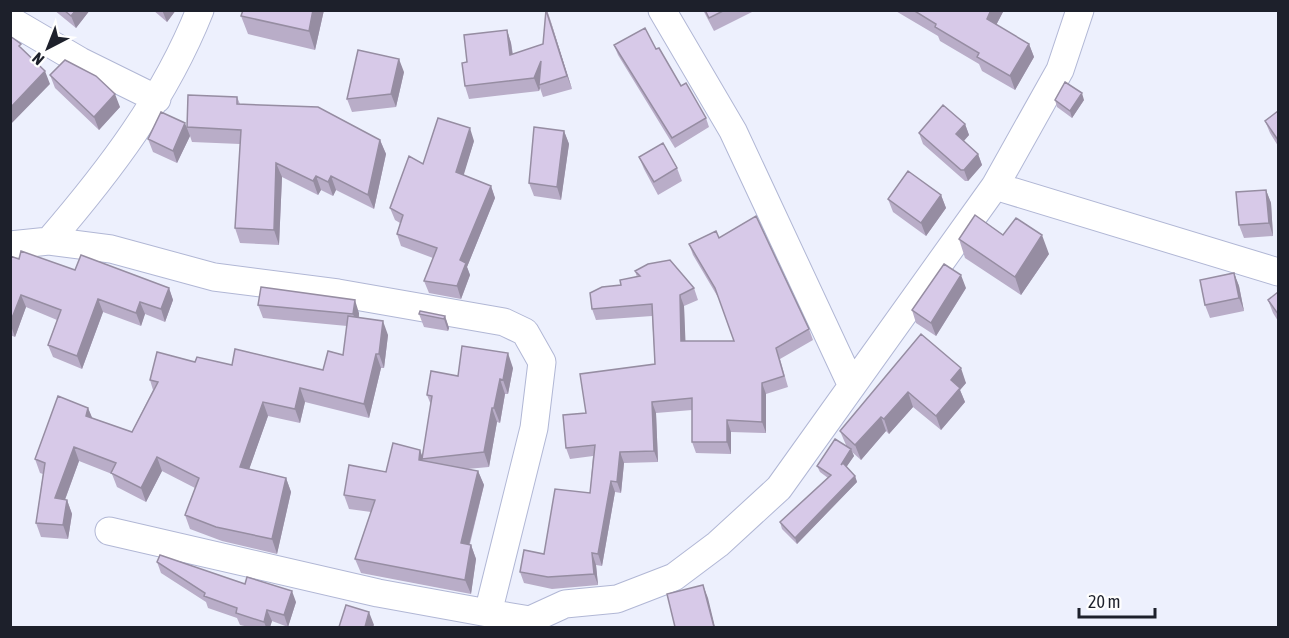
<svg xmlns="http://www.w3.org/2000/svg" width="1289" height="638" viewBox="0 0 1289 638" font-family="'Asap Condensed',sans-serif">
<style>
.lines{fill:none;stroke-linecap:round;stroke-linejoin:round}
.minor-casing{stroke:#b1b7d5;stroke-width:29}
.minor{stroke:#fff;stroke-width:27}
.wall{fill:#b9adc8}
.shaded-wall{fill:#968da2}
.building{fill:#d7c9e8;stroke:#968da2;stroke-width:1.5}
</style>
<rect width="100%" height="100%" fill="#edf0fd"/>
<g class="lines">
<g class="minor-casing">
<path id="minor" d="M662,10L733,131L852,386
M10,20L80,61L157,99
M995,186L1278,272
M49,241C110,170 165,98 200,10
M10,245L49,241L111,249L214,277L338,293L504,322L525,332L542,362L534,428L488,613L378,593L109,531
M488,613L530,620L565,604L617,599L674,577L718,544L779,488L995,186L1060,70L1080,10"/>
</g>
<use href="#minor" class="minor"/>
</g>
<path class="wall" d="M54,10H90L76,28Z
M153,10H176L167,22Z
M324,10L315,50L248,34L241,16Z
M547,10L572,89L543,97L540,88L539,91L469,99L465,86L467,62L507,30L511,43L513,54L543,44Z
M703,10H756L714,31Z
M894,10H1004L996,25L1029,44L1034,57L1015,90L982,71L979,64L940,41L938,36Z
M614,45L656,49L681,86L706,118L709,127L675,148L618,55Z
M404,72L396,107L352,112L347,99Z
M50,75L120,107L99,130L55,88Z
M237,97L240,104L380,140L386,154L374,209L336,190L333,196L321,190L318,195L282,177L279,245L240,243L235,228L240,144L192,142L190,136L177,163L153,152L148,139L187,127Z
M1055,100H1084L1072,118L1057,107Z
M1278,111V146L1270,133L1265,121Z
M965,124L969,135L964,141L978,154L982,165L968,181H965L923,144L919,133Z
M564,131L569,144L561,200L534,196L529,183Z
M474,141L463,175L491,186L495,198L467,267L470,275L461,299L429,293L424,281L433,258L401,246L397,234L400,223L395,220L390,208L423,164Z
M639,157L677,168L682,181L658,195L644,169Z
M1266,190L1271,203L1273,236L1244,238L1239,225Z
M941,195L946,208L926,236L893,212L888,199Z
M1003,235L1049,254L1021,295L965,258L959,239Z
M719,238L809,329L813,340L780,359L788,387L766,394V433L731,432V454L696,453L692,442V410L656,413L658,462L624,463L621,493L615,492L602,566L596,565L598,585L552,589L524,583L520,572L544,554L590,493L593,456L570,459L566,448L586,413L655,364L652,316L596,320L592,309L621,285L637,277L635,271L694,288L698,300L684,306L685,341H734L719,299L693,255L689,244Z
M10,256L19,259L169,288L173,300L165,322L145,314L141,326L103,312L82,369L53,357L48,345L57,320L26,307L15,337L10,335Z
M1234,273L1239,286L1244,311L1210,318L1205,305Z
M966,288L936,336L916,323L912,310Z
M1278,292V321L1273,313L1268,300Z
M258,305L359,313V317L388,335L384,368H381L369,418L305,402L300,423L268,416L249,469L286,478L291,492L277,554L222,541L190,529L185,515L195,488L162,471L146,502L117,487L112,474L79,461L65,500H67L72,514L68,539L41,537L36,523L43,474L40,473L35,459L88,408L92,418L132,432L153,390L150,380L195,362L232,365L323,370L343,355L347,326L263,318Z
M419,314L445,316L449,328L448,331L424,327Z
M921,334L966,383L960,390L965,402L941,430L913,407L889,434L886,431L861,460L852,452L854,456L846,467L855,476L857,482L797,544L782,529L780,522L828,478L820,472L817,466L846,445L840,431Z
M513,368L508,394H505L500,423L497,422L489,467L467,469L478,471L484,485L470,544L471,545L476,559L471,594L361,573L355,559L371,512L349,509L344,495L386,472L420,450L422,457L431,405L427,395L458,376Z
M157,562L296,602L288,627L272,621L270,627H249L240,625L237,618L208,608L206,602L161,573Z"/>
<path class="shaded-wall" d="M76,10H90L76,28L71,16Z
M162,10H176L167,22Z
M313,10H324L315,50L309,31Z
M547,10L551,22L572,89L567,76Z
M991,10H1004L992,33L987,19Z
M507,30L511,43L514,67L510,55Z
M1029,44L1034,57L1015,90L1010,76Z
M399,59L404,72L396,107L391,94Z
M541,61L539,85L540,88L539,91L534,78Z
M45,71L50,84L10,125V108Z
M1082,93L1084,100L1072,118L1070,111Z
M115,94L120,107L99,130L94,117Z
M185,123L190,136L177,163L173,151Z
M965,124L969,135L960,145L956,134Z
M470,128L474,141L461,184L456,172Z
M564,131L569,144L561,200L557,187Z
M380,140L386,154L374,209L368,195Z
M978,154L982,165L968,181L964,170Z
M276,163L282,177L279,245L274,230Z
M316,176L321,190L318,195L313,181Z
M331,176L336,190L333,196L328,182Z
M491,186L495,198L467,267L470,275L461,299L457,286L460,260Z
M1266,190L1271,203L1273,236L1269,223Z
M941,195L946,208L926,236L921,223Z
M1042,235L1049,254L1021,295L1015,277Z
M1234,273L1239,286L1244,311L1239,298Z
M961,275L966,288L936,336L931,323Z
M169,288L173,300L165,322L161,309Z
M21,295L26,307L15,337L10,323Z
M680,295L684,306L686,353L681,341Z
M98,299L103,312L82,369L77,356Z
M355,300L359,313L358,327L353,314Z
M140,302L145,314L141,326L136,313Z
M445,316L449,328L448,331L444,319Z
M383,321L388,335L384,368L379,354Z
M508,353L513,368L508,394L503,380Z
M376,354L381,368L369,418L364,404Z
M961,368L966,383L960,390L965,402L941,430L936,416L951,380Z
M500,379L505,394L500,423L494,408Z
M762,383L766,394V433L762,422Z
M300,388L305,402L300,423L295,409Z
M908,392L913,407L889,434L884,419Z
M263,402L268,416L245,481L240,467Z
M652,402L656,413L658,462L654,451Z
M88,408L94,422L86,416Z
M492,408L497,422L489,467L484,452Z
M881,417L886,431L861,460L855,445Z
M727,420L731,432V454L727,442Z
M74,447L79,461L60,513L55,498Z
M851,449L854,456L843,472L841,465Z
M420,450L423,458L422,459L425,466L419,460Z
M620,452L624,463L621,493L617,482Z
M157,457L162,471L146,502L141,488Z
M478,471L484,485L466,557L461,543Z
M855,476L857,482L797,544L795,538Z
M286,478L291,492L277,554L272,539Z
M611,481L615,492L602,566L598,554Z
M67,500L72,514L68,539L63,525Z
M471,545L476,559L471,594L465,580Z
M592,553L596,565L598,585L594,574Z
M703,585L708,598L715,627H714Z
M292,591L296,602L288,627L284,615Z
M267,610L272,621L270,627H266L264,622Z
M369,612L374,625L373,627H365Z"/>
<path class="building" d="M64,10H76L71,16Z
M243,10H313L309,31L241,16Z
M546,10L567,76L539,85L541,61L534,78L465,86L462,63L467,62L464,35L507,30L510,55L543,44Z
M705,10H725L709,18Z
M913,10H991L987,19L1029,44L1010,76L977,57L979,53L935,27L936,24Z
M645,28L656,49L659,48L681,86L686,83L706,118L672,138L614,45Z
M10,36L21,44L19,46L45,71L10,108Z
M358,50L399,59L391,94L347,99Z
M65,60L96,76L115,94L94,117L50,75Z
M1065,82L1082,93L1070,111L1055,100Z
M188,95L237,97V104L318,107L380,140L368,195L331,176L328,182L316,176L313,181L276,163L274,230L235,228L241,130L187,127Z
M943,105L965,124L956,134L978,154L964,170H961L919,133Z
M1278,111V140L1265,121Z
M161,112L185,123L173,151L148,139Z
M438,118L470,128L456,172L491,186L460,260L466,263L457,286L424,281L437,248L397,234L403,215L390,208L409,156L423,164Z
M534,127L564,131L557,187L529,183Z
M663,143L677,168L654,182L639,157Z
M908,171L941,195L921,223L888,199Z
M1266,190L1269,223L1239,225L1236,192Z
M975,215L1003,235L1016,218L1042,235L1015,277L959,239Z
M756,216L809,329L776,348L784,376L762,383V422L727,420V442H692V398L652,402L654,451L620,452L617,482L611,481L598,554L592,553L594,574L548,577L520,572L524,550L544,554L555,489L590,493L595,445L566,448L563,415L586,413L580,374L655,364L652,304L592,309L590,293L602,287L621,285L620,280L640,276L635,271L648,264L670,260L694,288L680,295L681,341H734L715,288L689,244L716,231L719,238Z
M21,251L75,270L81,255L169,288L161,309L140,302L136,313L98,299L77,356L48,345L61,310L21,295L10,323V256L19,259Z
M944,264L961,275L931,323L912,310Z
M1234,273L1239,298L1205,305L1200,280Z
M261,287L355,300L353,314L258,305Z
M1278,292V314L1268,300Z
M420,311L445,316L444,319L419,314Z
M348,316L383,321L379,354H376L364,404L300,388L295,409L263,402L240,467L286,478L272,539L216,527L185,515L199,478L157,457L141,488L111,473L116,463L74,447L55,498L67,500L63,525L36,523L45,463L35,459L58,396L88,408L86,416L132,432L158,382L150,380L157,352L195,362L197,357L232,365L235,349L323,370L328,351L343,355Z
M921,334L961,368L951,380L960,388L936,416L908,392L884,419L881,417L855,445L840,431Z
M462,346L508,353L503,380L500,379L494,408H492L484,452L422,459L432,396L427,395L431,371L458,376Z
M835,439L851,449L841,465L843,463L855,476L795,538L780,522L831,475L817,466Z
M393,443L420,450L419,460L478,471L461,543L471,545L465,580L355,559L375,500L344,495L349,465L386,472Z
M160,555L245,584L247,577L292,591L284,615L267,610L264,622L236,613L237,608L204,596L205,593L157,562Z
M703,585L714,627H675L667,594Z
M346,605L369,612L365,627H339Z"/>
<rect width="1289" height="638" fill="none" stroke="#1d202b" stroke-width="24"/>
<g transform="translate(48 48) rotate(222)" stroke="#fefefe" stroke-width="4.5" paint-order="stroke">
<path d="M0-4.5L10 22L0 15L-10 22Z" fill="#1d202b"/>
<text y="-9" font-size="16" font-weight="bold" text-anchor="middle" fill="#1d202b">N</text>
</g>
<path d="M1079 608v9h76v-9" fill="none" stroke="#1d202b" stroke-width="3"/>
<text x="1088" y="608" font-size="18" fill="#1d202b" stroke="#fefefe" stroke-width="4.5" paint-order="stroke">20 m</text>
</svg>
